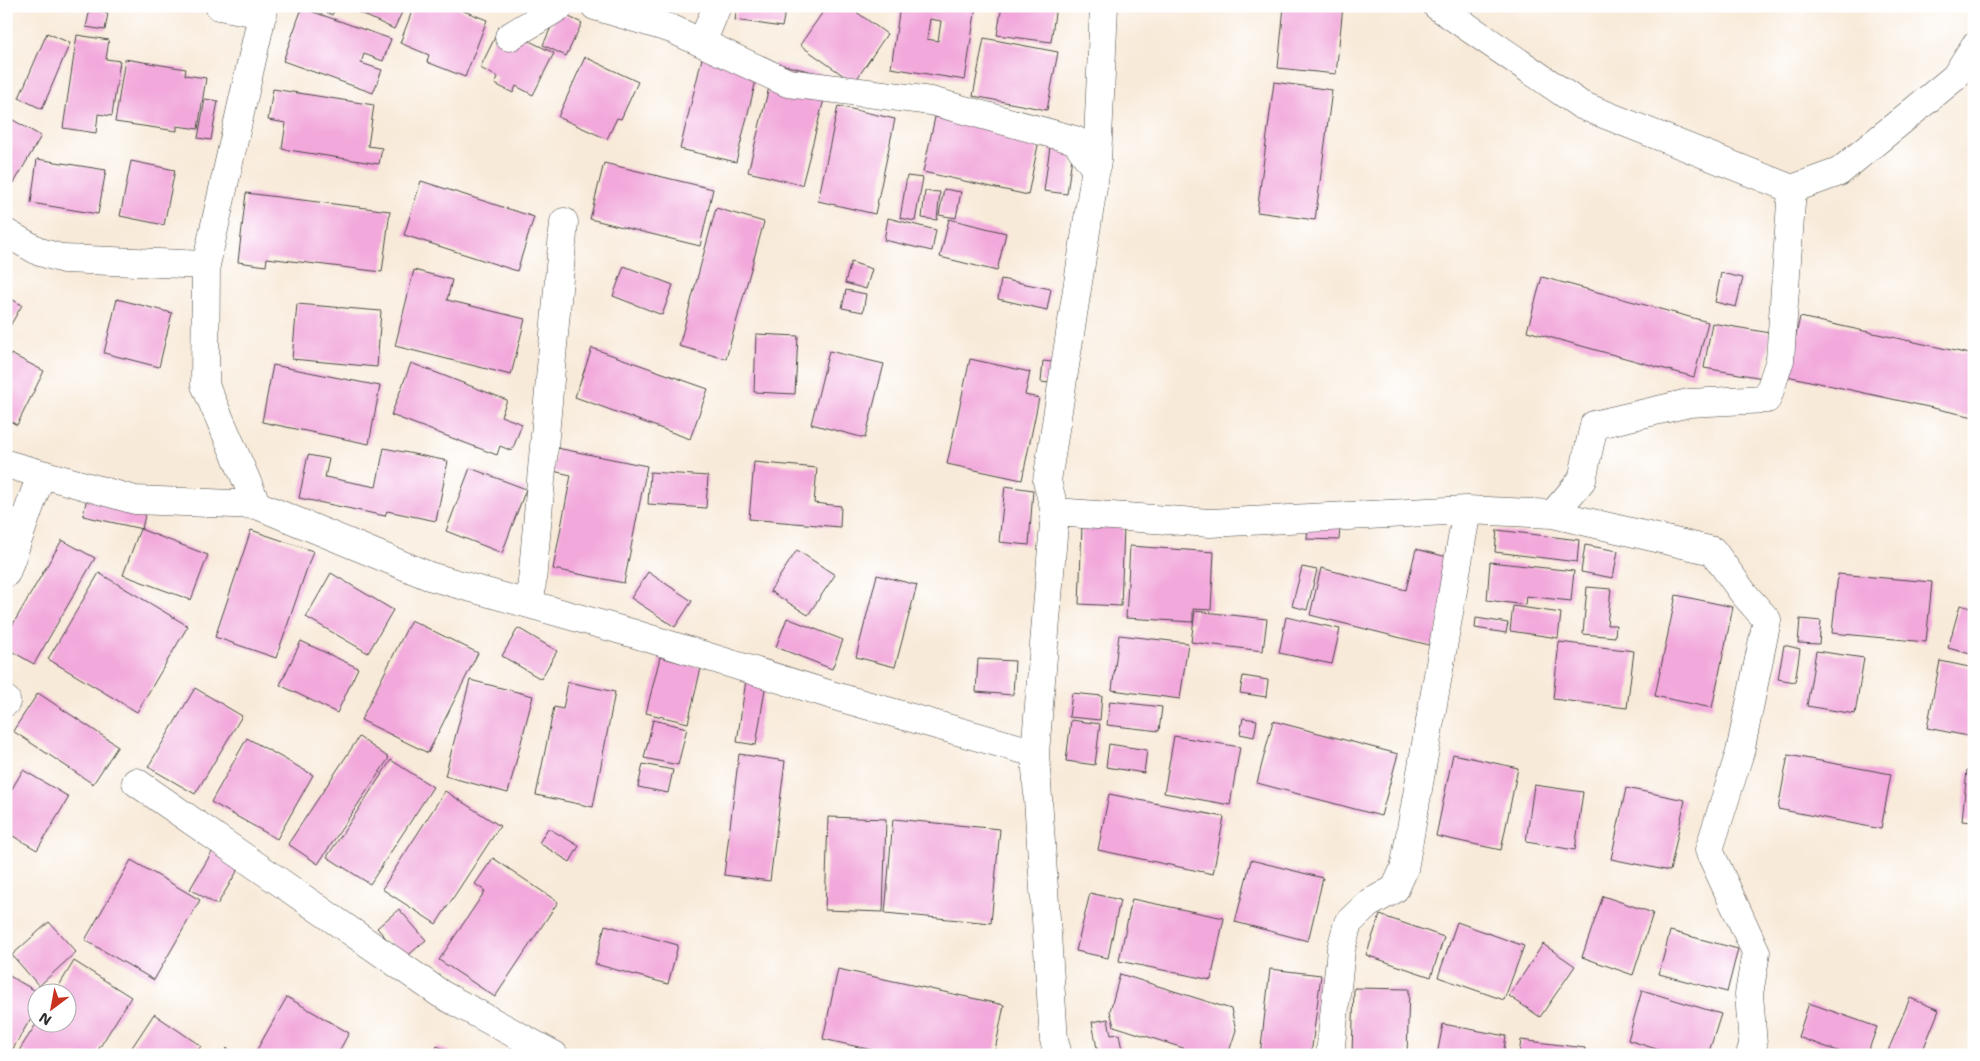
<svg xmlns="http://www.w3.org/2000/svg" width="1980" height="1061" viewBox="0 0 1980 1061" font-family="'Shantell Sans',sans-serif">
<style>
.building{fill:#f2a8db;fill-rule:evenodd}
.lines{fill:none;stroke-linecap:round;stroke-linejoin:round}
.minor-casing{stroke:#4a4845;stroke-width:29}
.minor{stroke:#fff;stroke-width:28}
</style>
<rect width="100%" height="100%" fill="#fff"/>
<filter id="ink" filterUnits="userSpaceOnUse"><feTurbulence type="fractalNoise" baseFrequency=".02" numOctaves="2"/><feDisplacementMap in="SourceGraphic" scale="10" xChannelSelector="R" yChannelSelector="G"/><feConvolveMatrix kernelMatrix="1 2 1 2 8 2 1 2 1" color-interpolation-filters="sRGB"/></filter>
<filter id="wash" filterUnits="userSpaceOnUse"><feTurbulence type="fractalNoise" baseFrequency=".0096" numOctaves="4" result="noise"/><feDisplacementMap in="SourceGraphic" scale="20" xChannelSelector="R" yChannelSelector="G"/><feGaussianBlur stdDeviation="1.12" result="paint"/><feColorMatrix in="noise" values="0 0 0 0 0 0 0 0 0 0 0 0 0 0 0 0 0 1.4 0 .05"/><feComposite in="paint" operator="in"/></filter>
<g filter="url(#wash)">
<rect width="100%" height="100%" fill="#f8ead9"/>
<g id="blocks">
<path class="building" d="M314,6H336L332,15Z
M345,6H405L394,29Z
M414,6H451L487,20L465,77L427,62L429,55L400,43Z
M737,6H786L782,27L735,20Z
M827,6H848L887,34L854,83L800,45Z
M900,6H976L965,80L891,68ZM930,19L941,21L938,41L927,39Z
M1002,6H1056L1051,42L997,35Z
M1284,6H1343L1336,74L1278,68Z
M302,8L391,39L383,61L364,54L361,63L382,70L373,93L283,61Z
M90,9L108,13L105,30L86,27Z
M558,12L582,23L566,56L543,45Z
M500,27L554,53L533,95L516,86L513,93L495,84L498,77L480,68Z
M47,33L70,43L42,109L19,98Z
M77,35L109,40L106,59L120,61L112,116L98,114L96,133L63,128Z
M984,38L1058,52L1047,110L973,96Z
M705,46L761,60L736,162L680,149Z
M585,57L638,82L621,119L617,118L607,139L558,117Z
M125,59L186,69L185,75L206,78L198,129L177,126V131L115,122Z
M775,63L830,76L802,185L748,172Z
M1274,82L1332,90L1315,220L1257,212Z
M273,89L374,105L368,146L382,148L379,164L282,149L286,123L268,120Z
M205,99L218,101L211,140L198,138Z
M838,106L895,119L875,214L818,201Z
M6,116L41,136L14,183L6,179Z
M935,117L1039,140L1028,195L923,172Z
M1050,146L1073,149L1067,194L1044,191Z
M37,159L106,170L98,214L31,203Z
M131,161L175,170L164,225L120,216Z
M604,163L713,189L700,246L590,219Z
M907,176L923,178L915,221L900,218Z
M421,181L534,217L517,271L404,235Z
M944,189L961,192L956,218L939,215Z
M925,191L940,192L937,220L922,218Z
M246,193L390,211L382,272L267,258L266,266L238,262Z
M716,208L764,222L726,359L679,346Z
M888,218L936,230L932,251L884,240Z
M949,219L1006,233L997,271L940,257Z
M851,262L872,269L866,289L845,283Z
M624,266L673,285L662,315L613,296Z
M414,270L452,280L447,300L525,319L511,375L395,346Z
M1721,273L1743,278L1736,307L1715,302Z
M1542,277L1708,322L1694,377L1527,331Z
M1001,279L1051,289L1047,310L998,299Z
M846,290L866,294L863,312L842,308Z
M6,296L22,305L6,333Z
M117,299L172,313L159,367L104,353Z
M297,304L381,311L377,367L292,359Z
M1800,317L1974,355V417L1787,376Z
M1712,323L1770,333L1763,378L1704,368Z
M756,334L798,336L795,394L754,392Z
M592,348L708,389L690,439L575,397Z
M829,351L884,364L865,438L811,424Z
M11,354L44,371L17,425L6,419V365Z
M970,359L1030,372L1025,395L1039,398L1022,480L947,464Z
M1043,361L1052,362L1050,383L1041,382Z
M411,363L507,400L501,416L522,424L512,451L500,446L497,455L391,415Z
M273,365L380,386L369,444L262,422Z
M384,448L448,461L436,521L387,511L385,516L299,498L308,455L329,459L325,477L376,487Z
M557,448L647,466L624,583L553,569L571,475L553,471Z
M754,462L817,468L814,503L841,506L840,527L749,519Z
M470,468L526,489L502,553L446,531Z
M650,472L708,476L706,508L648,504Z
M1005,486L1033,490L1029,545L999,542Z
M87,497L146,511L142,529L83,516Z
M1308,524L1340,526L1339,540L1307,539Z
M1082,525L1124,527L1121,606L1079,604Z
M140,529L208,555L191,600L123,575Z
M251,530L313,551L276,658L215,637Z
M1497,530L1579,540L1577,562L1495,552Z
M62,540L95,558L34,664L6,648V636Z
M1585,545L1618,551L1613,578L1581,572Z
M1130,546L1214,552L1211,610L1193,609V622L1126,618Z
M1416,549L1455,559L1433,646L1310,615L1321,568L1406,590Z
M797,550L835,575L808,615L770,591Z
M1490,562L1574,571L1571,601L1526,596L1525,605L1487,600Z
M1302,567L1317,570L1307,610L1292,606Z
M648,572L692,601L675,627L631,598Z
M99,573L188,626L137,712L48,659Z
M331,573L393,610L368,653L306,617Z
M1838,574L1932,582L1926,642L1832,633Z
M877,575L917,585L895,667L856,657Z
M1587,587L1611,589L1607,625H1616L1615,637L1583,634Z
M1676,595L1733,607L1712,708L1655,696Z
M1960,605L1974,609V655L1948,648Z
M1513,606L1561,613L1558,638L1510,631Z
M1195,611L1267,619L1263,651L1191,642Z
M1286,617L1340,629L1332,664L1279,653Z
M787,618L843,640L832,669L776,647Z
M1476,618L1508,623L1506,633L1475,628Z
M1800,619L1821,621L1819,644L1798,643Z
M411,620L478,653L428,753L361,720Z
M518,628L557,651L541,679L502,656Z
M1119,635L1188,643L1180,699L1112,690Z
M301,641L358,668L337,713L280,685Z
M1559,642L1634,651L1627,708L1553,699Z
M1784,645L1800,649L1795,682L1778,679Z
M1816,651L1864,658L1855,714L1807,706Z
M660,657L701,668L688,723L646,713Z
M978,659L1015,661L1013,695L976,692Z
M1940,661L1974,668L1973,737L1927,728Z
M1243,676L1268,680L1266,697L1240,693Z
M470,680L533,696L508,793L445,776Z
M746,680L766,683L756,745L737,742Z
M568,682L615,692L593,807L536,795L554,707L563,709Z
M195,688L242,716L195,794L148,767Z
M38,693L118,746L93,784L13,731Z
M1072,693L1102,696L1100,720L1069,717Z
M1110,701L1162,707L1159,731L1107,725Z
M1243,718L1257,720L1254,737L1240,734Z
M653,720L687,728L678,765L644,758Z
M1071,720L1100,724L1095,765L1066,761Z
M1273,721L1398,754L1381,816L1257,783Z
M1174,736L1240,747L1230,805L1164,793Z
M359,737L389,758L318,864L288,844Z
M247,738L313,775L277,839L211,802Z
M1109,744L1147,750L1144,773L1106,767Z
M739,754L785,761L770,881L724,875Z
M1453,754L1518,768L1501,850L1436,836Z
M1788,755L1891,774L1881,829L1778,809Z
M391,760L433,787L370,884L327,857Z
M643,764L673,770L668,793L638,787Z
M23,770L69,797L37,850L6,832V799Z
M1967,770L1974,771V822L1962,821Z
M1534,785L1583,792L1575,850L1526,842Z
M1626,788L1685,800L1670,871L1611,859Z
M445,791L500,826L436,924L382,889Z
M1109,794L1224,817L1213,874L1098,850Z
M828,817L886,819L883,912L825,910Z
M893,819L1000,829L991,923L885,913Z
M548,828L579,846L570,862L539,843Z
M215,847L242,863L217,905L190,889Z
M493,858L558,902L495,997L439,960L485,891L475,884Z
M131,860L200,900L154,980L85,940Z
M1251,860L1323,878L1308,941L1235,922Z
M1090,893L1120,900L1108,958L1076,951Z
M1603,896L1653,913L1633,975L1582,957Z
M1132,899L1224,918L1211,980L1119,961Z
M399,909L426,940L404,959L377,928Z
M1380,915L1444,937L1431,977L1366,955Z
M49,922L76,952L39,986L12,955Z
M1457,922L1524,946L1504,1000L1438,977Z
M605,925L678,945L668,984L595,964Z
M1670,931L1738,949L1727,992L1659,974Z
M1543,944L1575,966L1540,1017L1509,996Z
M74,961L131,997L95,1055H29L20,1049L38,1021V1024H68V994H54Z
M838,969L1004,1005L994,1055H894L823,1039Z
M1270,969L1321,975L1311,1055H1260Z
M6,974L41,994H38V1006L11,1052L6,1049Z
M1120,974L1231,1009L1236,1030L1228,1055H1205L1114,1026L1110,1011Z
M1354,988L1409,989L1407,1055H1352Z
M1642,990L1721,1014L1708,1055H1675L1628,1040Z
M287,997L349,1033L337,1055H259L255,1053Z
M1910,998L1939,1010L1921,1055H1898L1888,1051Z
M1809,1003L1877,1027L1867,1055H1849L1798,1037Z
M154,1014L201,1046L195,1055H127Z
M1108,1019L1111,1035L1119,1034L1122,1050L1098,1054L1092,1022Z
M1443,1024L1506,1036L1503,1055H1437Z
M1521,1040L1585,1048L1584,1055H1519Z
M437,1046L456,1055H433Z
M227,1048L236,1055H223Z
M351,1050L362,1055H349Z
M759,1051L783,1054V1055H759Z"/>
</g>
</g>
<g filter="url(#ink)">
<use href="#blocks" fill-opacity="0" stroke="#4a4845" stroke-width="1"/>
<g class="lines">
<g class="minor-casing">
<path id="minor" d="M219,6L263,14
M264,6L206,265L205,385L257,505L429,576L635,634L838,697L1035,753
M595,6L672,29L788,83L931,101L1075,140L1096,170
M1437,6L1581,105L1792,189L1780,360L1767,399L1689,403L1594,425L1582,480L1553,514
M509,37L560,6
M702,43L717,6
M1792,189L1839,172L1955,77L1974,47
M6,233L40,252L64,259L206,265
M6,464L135,500L257,505
M1055,512L1210,523L1467,510L1553,514L1713,551L1744,594L1767,620L1740,752L1709,850L1756,952L1749,994L1753,1045L1750,1055
M6,573L41,475
M530,604L564,222
M6,700V702
M136,782L441,994L554,1055
M1058,1055L1054,1040L1035,753L1055,512L1047,481L1097,161L1104,6
M1330,1055L1341,949L1348,923L1368,904L1395,889L1404,869L1467,510"/>
</g>
<use href="#minor" class="minor"/>
</g>
</g>
<rect width="1980" height="1061" fill="none" stroke="#fff" stroke-width="25"/>
<g transform="translate(52 1008) rotate(212)"><circle r="24" fill="#ffffff" stroke="#aaaaaa"/>
<path d="M0-4L9 19L0 12L-9 19Z" fill="#c8321e"/>
<text y="-8" font-size="14" font-weight="bold" text-anchor="middle" fill="#2b2b2b">N</text>
</g>
</svg>
